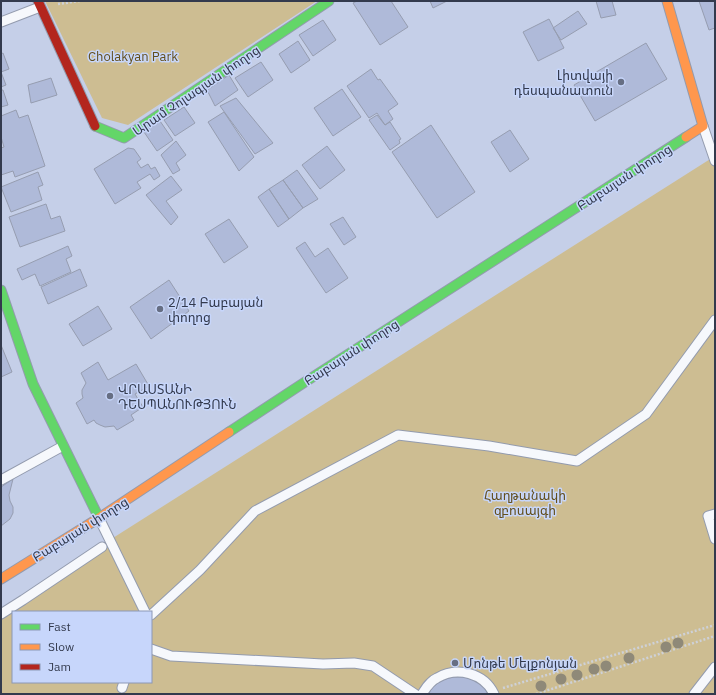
<svg xmlns="http://www.w3.org/2000/svg" width="716" height="695" viewBox="0 0 716 695" font-family="'IBM Plex Sans','Noto Sans Armenian',sans-serif">
<style>
.green{fill:#cdbd92;fill-rule:evenodd}
.building{fill:#afbad9;stroke:#969db0}
.lines{fill:none;stroke-linecap:round;stroke-linejoin:round}
.lane-casing{stroke:#939bae;stroke-width:11}
.fast-casing{stroke:#939bae;stroke-width:11}
.slow-casing{stroke:#939bae;stroke-width:11}
.jam-casing{stroke:#939bae;stroke-width:11}
.path{stroke:#ced1d8;stroke-width:2.5;stroke-dasharray:2 2;stroke-linecap:butt}
.lane{stroke:#f6f8fc;stroke-width:9}
.fast{stroke:#63d668;stroke-width:9}
.slow{stroke:#ff974d;stroke-width:9}
.jam{stroke:#b3261e;stroke-width:9}
.tree{fill:#8f8978}
.poi-dot{fill:#666e83;stroke:#c7d6fb;stroke-width:1.5}
.labels{text-anchor:middle;stroke-width:3;stroke-linejoin:round;paint-order:stroke}
.park-label{font-size:13px;fill:#634f1d;stroke:#c7d6fb}
.poi-label{font-size:13px;fill:#333a4d;stroke:#c7d6fb;text-anchor:start}
.street-label{font-size:13px;fill:#333a4d;stroke:#c7d6fb}
</style>
<rect width="100%" height="100%" fill="#c5cfe8"/>
<path class="green" d="M45,1H317L128,125L102,118Z
M715,156V694H1V609ZM13,612H151V682H13Z"/>
<path class="building" d="M357,1H391L408,27L380,45L353,3Z
M430,1H447L433,8Z
M596,1H612L616,15L601,18Z
M699,1H715V28L709,30Z
M578,11L587,24L561,40L553,28Z
M549,19L564,48L538,61L523,32Z
M323,20L336,40L313,56L299,35Z
M298,41L310,60L291,73L279,54Z
M646,43L667,79L595,121L574,85Z
M3,53L9,69L1,72L6,85L1,87V54Z
M261,62L273,80L248,97L235,78Z
M371,69L378,80L380,79L398,104L388,111L393,119L385,125L377,113L369,118L347,86Z
M229,75L238,90L215,106L207,90Z
M51,78L57,95L31,103L28,85Z
M342,89L361,117L333,136L314,108Z
M1,90H3L8,105L1,107Z
M236,98L273,143L255,154L220,106Z
M184,107L195,123L175,136L164,120Z
M16,110L19,118L28,115L45,166L15,177L13,171L1,175V148L4,147L1,137V116Z
M224,112L254,157L239,171L208,122Z
M377,115L385,125L390,122L401,139L399,140L400,143L390,150L369,120Z
M160,121L173,140L157,151L144,132Z
M431,125L475,192L437,218L392,152Z
M510,130L529,159L510,172L491,142Z
M176,141L186,155L176,163L180,170L173,174L161,155Z
M327,146L345,170L320,189L302,165Z
M128,148L134,149L141,159L137,162L141,168L148,164L151,169L155,167L160,176L154,180L150,174L137,182L141,188L115,204L94,169Z
M297,170L318,199L303,208L283,180Z
M38,172L43,185L38,187L42,200L11,212L1,187Z
M171,176L182,190L166,201L178,217L171,225L146,195Z
M283,180L303,208L289,219L269,189Z
M269,189L289,219L278,227L258,197Z
M46,204L51,219L60,216L65,231L20,247L9,217Z
M343,217L356,237L344,245L330,224Z
M229,219L248,247L224,263L205,234Z
M305,242L315,257L328,248L348,278L326,293L296,248Z
M68,246L72,256L66,259L71,272L40,286L35,274L22,280L17,269Z
M80,269L87,286L48,304L41,287Z
M169,280L189,311L151,339L130,307Z
M98,306L112,329L83,346L69,324Z
M1,345L12,372L1,377Z
M98,362L108,380L136,364L149,386L135,394L143,407L131,415L134,420L117,430L114,426L105,427L100,425L96,423L94,420L87,424L76,403L83,398L82,394V390L86,383L81,373Z
M13,479L9,495L10,501L13,507V513L10,519L1,526V487Z
M453,677H465L476,681L485,689L488,694H428L433,687L442,680Z"/>
<g class="lines">
<g class="lane-casing">
<path id="lane" d="M1,22L40,7
M703,126L715,161
M1,480L63,446
M715,514L708,516L715,539
M99,518L145,612
M1,614L23,600L102,547
M151,615L200,570L255,511L398,435L489,446L577,461L646,414L715,320
M151,649L171,656L323,664L354,663L373,666L415,694
M122,688L124,682
M422,694C426,688 430,681 437,678C457,666 484,673 494,694
M694,694L715,667"/>
</g>
<g class="fast-casing">
<path id="fast" d="M95,126L124,138L329,1
M1,290L33,384L99,518
M229,432L305,382L686,137"/>
</g>
<g class="slow-casing">
<path id="slow" d="M667,1L703,126L686,137
M1,579L99,518L229,432"/>
</g>
<g class="jam-casing">
<path id="jam" d="M38,1L95,126"/>
</g>
<path class="path" d="M58,4L80,1
M503,688L715,625
M536,694L715,636"/>
<use href="#lane" class="lane"/>
<use href="#fast" class="fast"/>
<use href="#slow" class="slow"/>
<use href="#jam" class="jam"/>
</g>
<g class="tree">
<circle cx="678" cy="643" r="5.5"/>
<circle cx="666" cy="647" r="5.5"/>
<circle cx="629" cy="658" r="5.5"/>
<circle cx="606" cy="666" r="5.5"/>
<circle cx="594" cy="669" r="5.5"/>
<circle cx="577" cy="675" r="5.5"/>
<circle cx="561" cy="679" r="5.5"/>
<circle cx="541" cy="686" r="5.5"/>
</g>
<g class="poi-dot">
<circle cx="621" cy="82" r="4"/>
<circle cx="160" cy="309" r="4"/>
<circle cx="110" cy="396" r="4"/>
<circle cx="455" cy="663" r="4"/>
</g>
<g class="labels">
<g class="park-label">
<text x="133" y="61">Cholakyan Park</text>
<text x="525" y="500">Հաղթանակի<tspan x="525" dy="15">զբոսայգի</tspan></text>
</g>
<g class="poi-label">
<text x="613" y="80" text-anchor="end">Լիտվայի<tspan x="613" dy="15">դեսպանատուն</tspan></text>
<text x="168" y="307">2/14 Բաբայան<tspan x="168" dy="15">փողոց</tspan></text>
<text x="118" y="394">ՎՐԱՍՏԱՆԻ<tspan x="118" dy="15">ԴԵՍՊԱՆՈՒԹՅՈՒՆ</tspan></text>
<text x="463" y="668">Մոնթե Մելքոնյան</text>
</g>
<g class="street-label">
<text transform="translate(196 90) rotate(-34)" y="5">Արամ Չոլագյան փողոց</text>
<text transform="translate(624 177) rotate(-33)" y="5">Բաբայան փողոց</text>
<text transform="translate(351 352) rotate(-33)" y="5">Բաբայան փողոց</text>
<text transform="translate(80 529) rotate(-32)" y="5">Բաբայան փողոց</text>
</g>
</g>
<rect width="716" height="695" fill="none" stroke="#333a4d" stroke-width="4"/>
<rect x="12" y="611" width="140" height="72" fill="#c7d6fb" stroke="#8c98b5"/>
<rect x="20" y="624" width="20" height="6" fill="#63d668" stroke="#8c98b5"/>
<text x="48" y="631" font-size="12" fill="#333a4d">Fast</text>
<rect x="20" y="644" width="20" height="6" fill="#ff974d" stroke="#8c98b5"/>
<text x="48" y="651" font-size="12" fill="#333a4d">Slow</text>
<rect x="20" y="664" width="20" height="6" fill="#b3261e" stroke="#8c98b5"/>
<text x="48" y="671" font-size="12" fill="#333a4d">Jam</text>
</svg>
